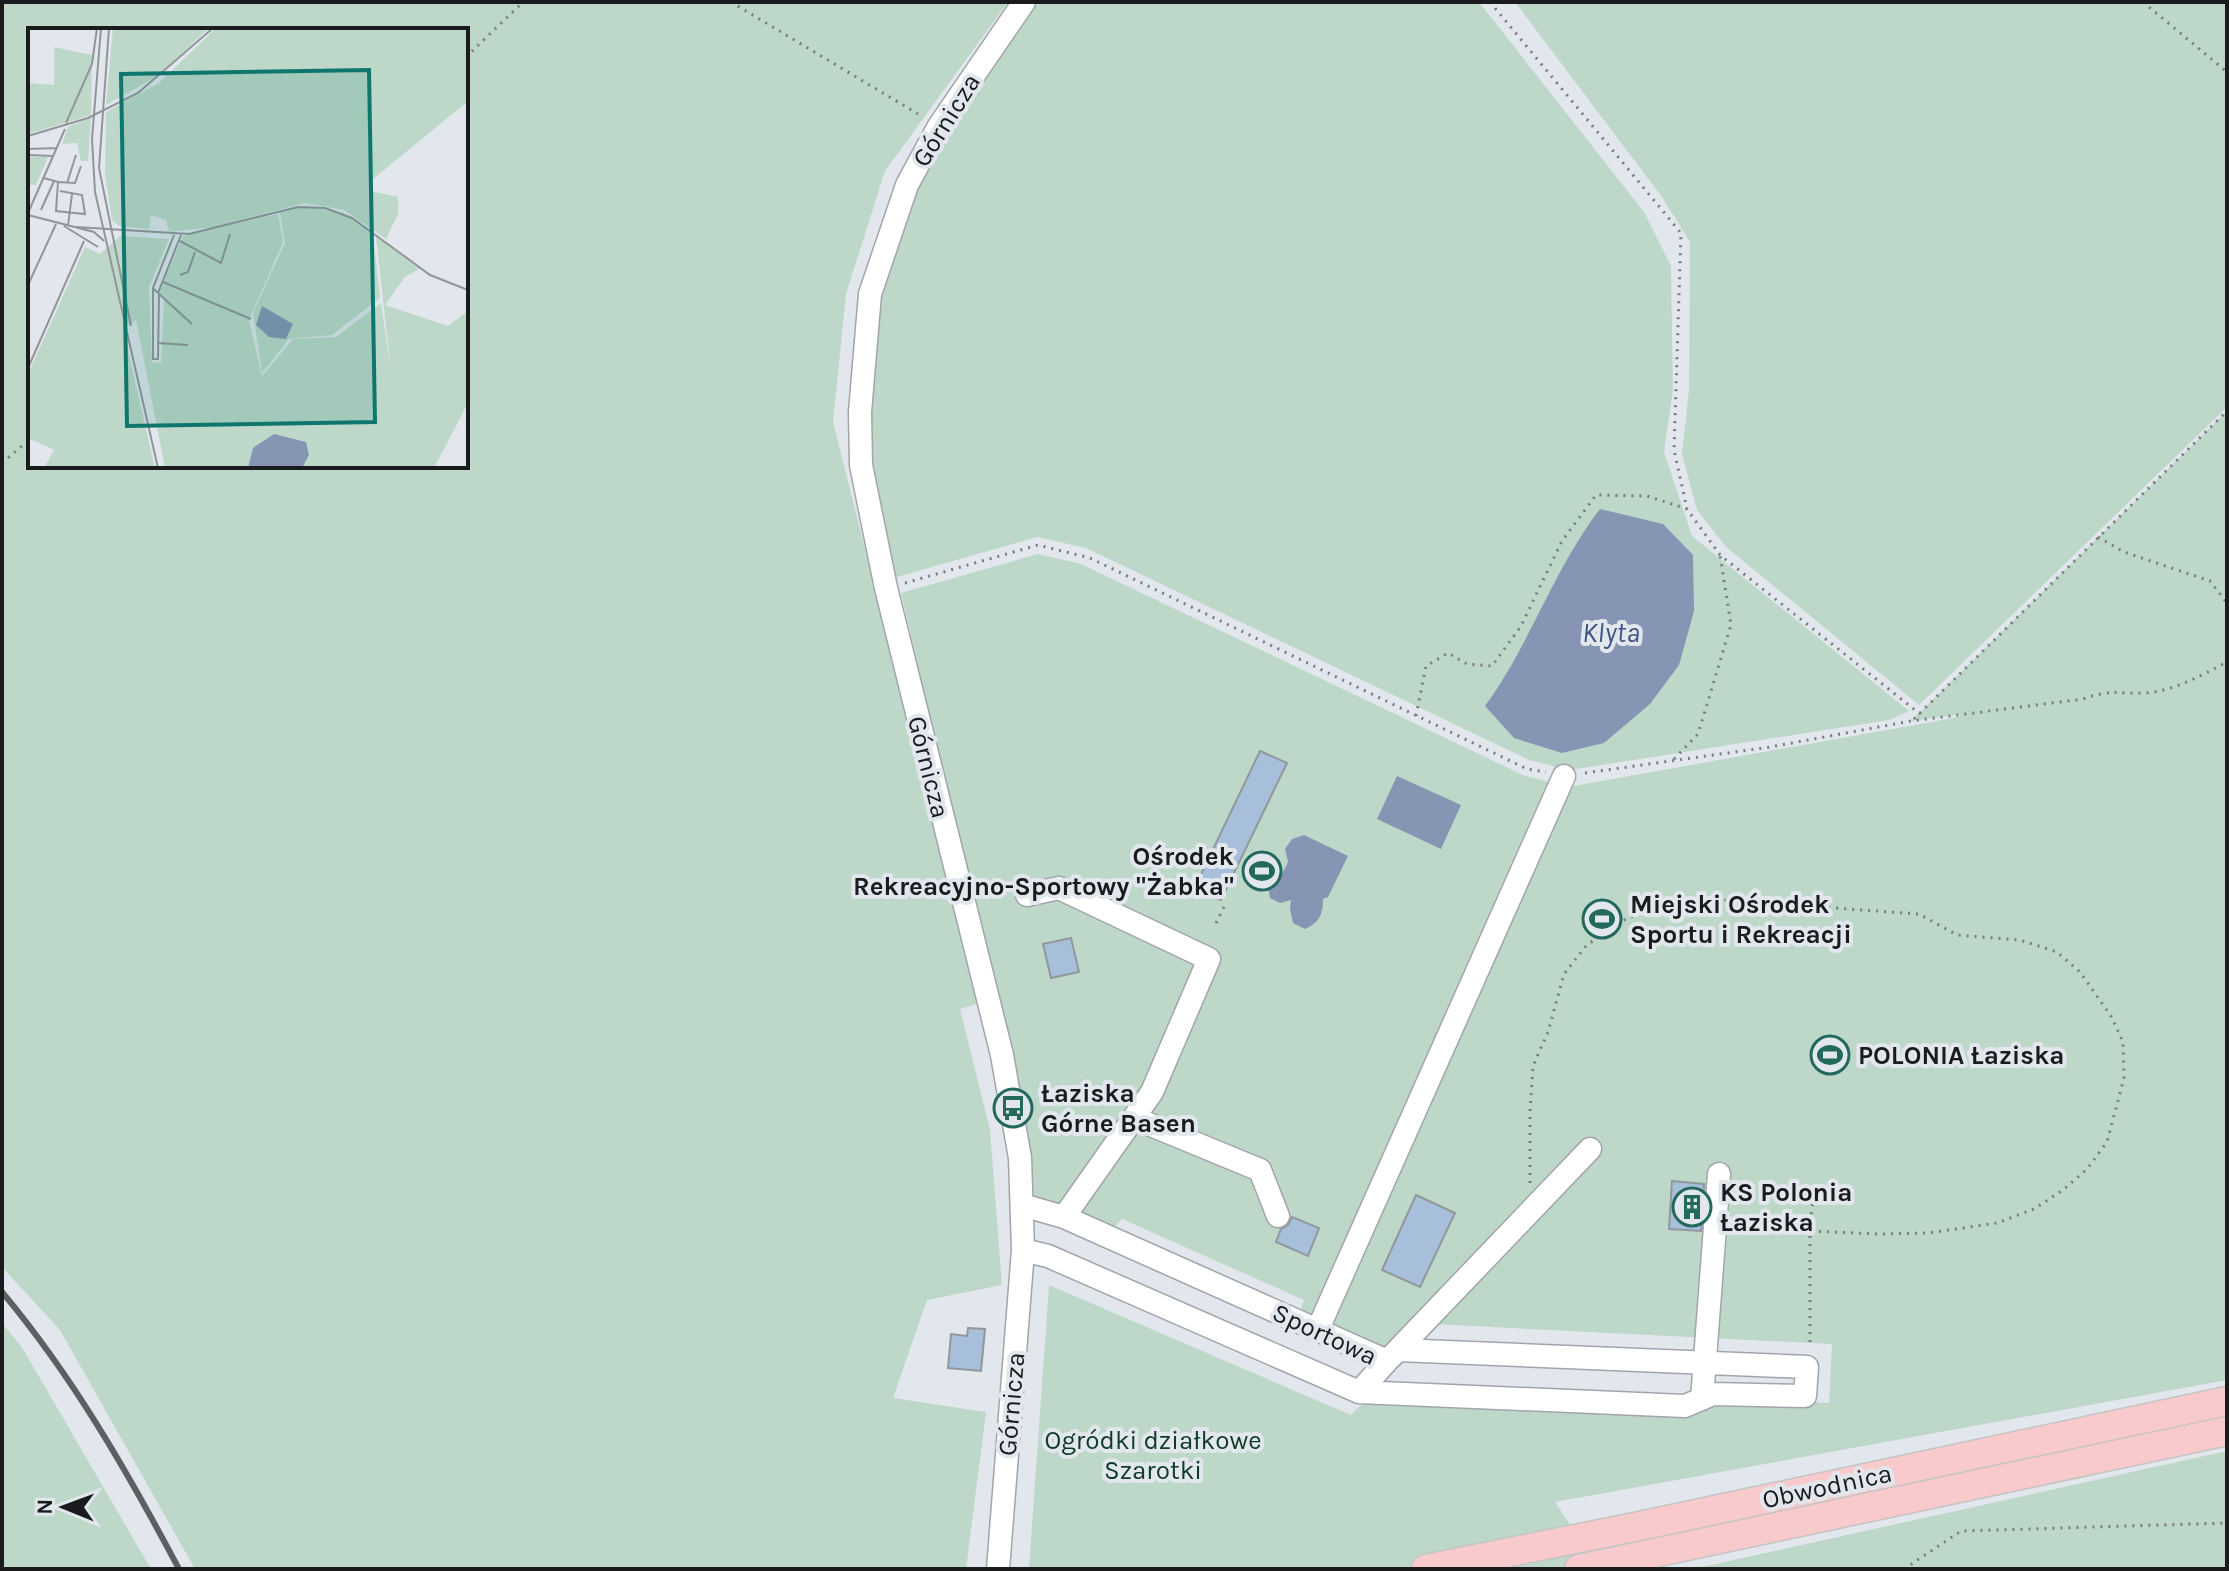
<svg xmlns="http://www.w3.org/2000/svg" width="2229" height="1571" viewBox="0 0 2229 1571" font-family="Karla,sans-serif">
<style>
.green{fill:#bdd8c8;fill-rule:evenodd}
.water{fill:#8695b3}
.building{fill:#a8bfdb;stroke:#92979c;stroke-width:2}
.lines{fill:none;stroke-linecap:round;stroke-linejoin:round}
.minor-casing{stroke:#a1a5ab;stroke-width:25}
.major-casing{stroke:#c3c4c4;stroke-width:31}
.path{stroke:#787b7f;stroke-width:3;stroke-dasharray:2 6;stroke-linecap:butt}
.minor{stroke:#fff;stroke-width:22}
.major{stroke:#f8cacb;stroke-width:28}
.rail{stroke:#5d6063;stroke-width:6}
.labels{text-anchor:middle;stroke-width:8;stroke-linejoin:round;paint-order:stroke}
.street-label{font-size:26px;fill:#191b1d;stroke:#e2e7ed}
.poi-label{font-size:26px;font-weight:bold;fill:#191b1d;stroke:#e2e7ed;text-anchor:start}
.park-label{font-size:26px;fill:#0d3b26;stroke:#e2e7ed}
.water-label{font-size:28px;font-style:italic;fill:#415783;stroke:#e2e7ed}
.inset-road{fill:none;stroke:#92959a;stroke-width:2}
.view{fill:#0f766e;fill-opacity:0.15;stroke:#0f766e;stroke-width:4}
.inset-edge{fill:none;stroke:#191b1d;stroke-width:4}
</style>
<rect width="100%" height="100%" fill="#e2e7ed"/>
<path class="green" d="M2,2H1008L885,171L846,294L833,422L980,1003L960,1009L990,1130L1002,1285L927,1300L893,1398L986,1412L966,1569H195L60,1330L2,1267ZM30,30H466V466H30Z
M1034,2H1479L1644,212L1671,266L1673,389L1664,452L1692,536L1909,711L1889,720L1570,770L1529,760L1086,548L1037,537L890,579L855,423L868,299L905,181Z
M1515,2H2227V407L1919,705L1726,547L1697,510L1682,454L1689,390L1690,242L1662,197Z
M2227,411V1380L1555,1502L1600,1569H1029L1049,1285L1351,1415L1368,1398L1724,1399L1829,1403L1832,1344L1411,1323L1387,1353L1299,1314L1304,1300L1122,1219L1111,1231L1032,1196L1008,1050L901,593L1038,554L1081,564L1523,775L1568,787L1959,717L1961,714L1911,721Z
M2,1323L23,1349L151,1569H2Z
M2227,1451V1569H1693Z"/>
<path class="water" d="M1600,509L1663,524L1693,555L1694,611L1679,665L1650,704L1604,743L1562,753L1514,738L1485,706C1530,645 1553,570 1600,509Z
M1397,776L1461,805L1441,849L1377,819Z
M1304,835L1348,856L1328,897L1323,899C1323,915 1319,923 1305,929L1293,923L1290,909L1291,900L1280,903L1270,898L1268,887L1272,881L1280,878L1288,862L1285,849L1292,839Z"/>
<path class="building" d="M1260,751L1287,763L1221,900L1195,887Z
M1071,938L1079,972L1051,978L1043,944Z
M1672,1181L1704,1184L1701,1231L1669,1229Z
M1416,1195L1455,1213L1420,1287L1382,1270Z
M1292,1217L1319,1228L1308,1256L1276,1242L1281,1229L1288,1225Z
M968,1328L985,1329L981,1371L948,1368L951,1334L967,1336Z"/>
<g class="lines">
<g class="minor-casing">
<path id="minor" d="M1027,895L1059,888L1209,959L1152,1092L1064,1217
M1134,1118L1260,1170L1278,1216
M1022,1205L1064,1217L1387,1361L1359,1392L1048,1256L1023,1250
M1318,1329L1564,776
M1391,1357L1590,1149
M1359,1392L1685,1406L1713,1394L1805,1396L1807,1367L1398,1350
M1702,1399L1719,1174
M998,1569L1023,1250L1020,1158L1002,1055L886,588L861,465L860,412L870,294L907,185L939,126L1024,2"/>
</g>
<g class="major-casing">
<path id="major" d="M1426,1569L1630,1528L2227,1401
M1579,1569L2227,1431"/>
</g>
<path class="path" d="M731,2L923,117
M1490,2L1681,233L1674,450L1687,509L1720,555L1920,714
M2143,2L2227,72
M466,57L523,2
M2,463L30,439
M2098,537L2124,552L2210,581L2227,603
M905,583L1038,545L1090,558L1527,769L1546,772
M1416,716L1426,666L1448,653L1467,664L1492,666L1521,626L1562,541L1596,495L1647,496L1687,509
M1914,719L2227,411
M1674,759L1698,734L1731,625L1720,555
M1585,773L1770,747L1911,721L2083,699C2110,689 2119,694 2145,693C2174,691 2202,675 2227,662
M1216,923L1224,907
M1530,1183V1112L1533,1066L1548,1032L1564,974L1586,946L1617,923L1652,908L1708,899L1919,914L1957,935L2020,940L2057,952L2080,972L2111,1016L2123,1042L2124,1078L2107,1142L2087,1169L2063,1190L2034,1209L1997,1223L1928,1233L1879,1234L1810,1231L1742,1224
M1810,1342V1223L1814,1194
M1904,1569L1961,1531L2227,1523"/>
<use href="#minor" class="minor"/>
<use href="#major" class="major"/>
<path class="rail" d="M2,1292C73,1377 127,1471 179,1569"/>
</g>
<defs>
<g id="stadium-ring" transform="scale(2)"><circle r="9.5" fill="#e2e7ed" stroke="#23695e" stroke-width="1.5"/><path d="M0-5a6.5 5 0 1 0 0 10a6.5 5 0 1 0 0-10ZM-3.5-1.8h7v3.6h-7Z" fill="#23695e"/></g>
<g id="bus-ring" transform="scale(2)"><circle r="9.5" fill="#e2e7ed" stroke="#23695e" stroke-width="1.5"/><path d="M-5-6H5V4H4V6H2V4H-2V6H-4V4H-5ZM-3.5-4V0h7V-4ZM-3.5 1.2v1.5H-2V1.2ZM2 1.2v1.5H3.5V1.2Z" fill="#23695e"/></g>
<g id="building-ring" transform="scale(2)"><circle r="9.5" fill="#e2e7ed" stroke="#23695e" stroke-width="1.5"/><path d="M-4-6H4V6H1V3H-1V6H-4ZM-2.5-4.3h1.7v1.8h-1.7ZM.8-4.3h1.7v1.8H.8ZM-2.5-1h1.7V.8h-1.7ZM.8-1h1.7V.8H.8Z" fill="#23695e"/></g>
</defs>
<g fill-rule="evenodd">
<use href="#stadium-ring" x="1262" y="871"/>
<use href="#stadium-ring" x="1602" y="919"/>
<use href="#stadium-ring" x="1830" y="1055"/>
<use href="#bus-ring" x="1013" y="1108"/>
<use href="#building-ring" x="1692" y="1207"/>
</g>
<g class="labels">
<g class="street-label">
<text transform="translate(946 120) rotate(-58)" y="9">Górnicza</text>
<text transform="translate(929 767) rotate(76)" y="9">Górnicza</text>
<text transform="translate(1325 1334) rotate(25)" y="9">Sportowa</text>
<text transform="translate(1011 1404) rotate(-85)" y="9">Górnicza</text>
<text transform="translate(1827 1486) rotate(-12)" y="9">Obwodnica</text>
</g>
<g class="poi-label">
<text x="1234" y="865" text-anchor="end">Ośrodek<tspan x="1234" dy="30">Rekreacyjno-Sportowy "Żabka"</tspan></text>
<text x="1630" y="913">Miejski Ośrodek<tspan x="1630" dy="30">Sportu i Rekreacji</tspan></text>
<text x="1858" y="1064">POLONIA Łaziska</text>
<text x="1041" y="1102">Łaziska<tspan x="1041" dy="30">Górne Basen</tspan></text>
<text x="1720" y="1201">KS Polonia<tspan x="1720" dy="30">Łaziska</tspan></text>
</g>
<g class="park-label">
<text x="1153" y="1449">Ogródki działkowe<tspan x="1153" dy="30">Szarotki</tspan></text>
</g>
<g class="water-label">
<text x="1611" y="642">Klyta</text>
</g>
</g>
<g transform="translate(28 28)">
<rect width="440" height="440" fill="#e2e7ed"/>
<path d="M85,0H181L128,49L78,77ZM188,0H440V73L345,151L343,163L370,169V186L358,211L316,182L277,175L185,199L141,204L138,192L123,187L121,201L91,198L84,192L77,147L78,84L131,55ZM26,19L64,27L63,87L0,106V55L26,57ZM63,90L60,133H53L49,115L34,116L40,99ZM0,129H20L8,157H0ZM277,178L315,185L345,206L352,270L304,307L261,311L234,345L225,285L257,215L252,184ZM250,186L255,214L221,292L234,348L265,311L308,309L353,275L363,344L348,208L391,241L377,249L357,277L420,298L440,283V375L406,440H137L108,292L95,301L127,440H16L26,422L0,410V346L57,219L72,226L92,208L141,211L121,259L124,334L133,335L136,269L131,265L155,208Z" fill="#bdd8c8"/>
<path d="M234,278L265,296L258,311L241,309L228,297ZM246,406L278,414L281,427L274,440H220L225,420Z" fill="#8695b3"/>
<path class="inset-road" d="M73,0L64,111L67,164L130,440M81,0L71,140L103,298M38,95L64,36L69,0M0,108L60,90L110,65L185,0M0,121L29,120M0,127L25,128M16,150L30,154L28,183L57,186L54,167L32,163M30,154L47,155L53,138M39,155L48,127M13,182L26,153M0,185L37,101M0,187L66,204L76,213M36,198L70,219M40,198L44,166M48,199L161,206L270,179L297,180L324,190L402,247L440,262M146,207L125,260L130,265L153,207M152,213L193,235L202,206M152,247L160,244L167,224M135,254L223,291M0,257L28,196M125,260V331H130L131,266M130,265L164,296M130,315L160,317M0,340L56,213"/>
<path class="view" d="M341,42L347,394L99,398L93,46Z"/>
<rect width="440" height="440" class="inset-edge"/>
</g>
<rect width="2229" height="1571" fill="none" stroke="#191b1d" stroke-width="8"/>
<g transform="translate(64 1507) rotate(271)" stroke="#e2e7ed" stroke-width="6" paint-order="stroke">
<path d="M0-6L14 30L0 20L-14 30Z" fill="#191b1d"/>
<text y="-12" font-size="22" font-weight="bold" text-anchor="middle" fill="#191b1d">N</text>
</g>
</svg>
